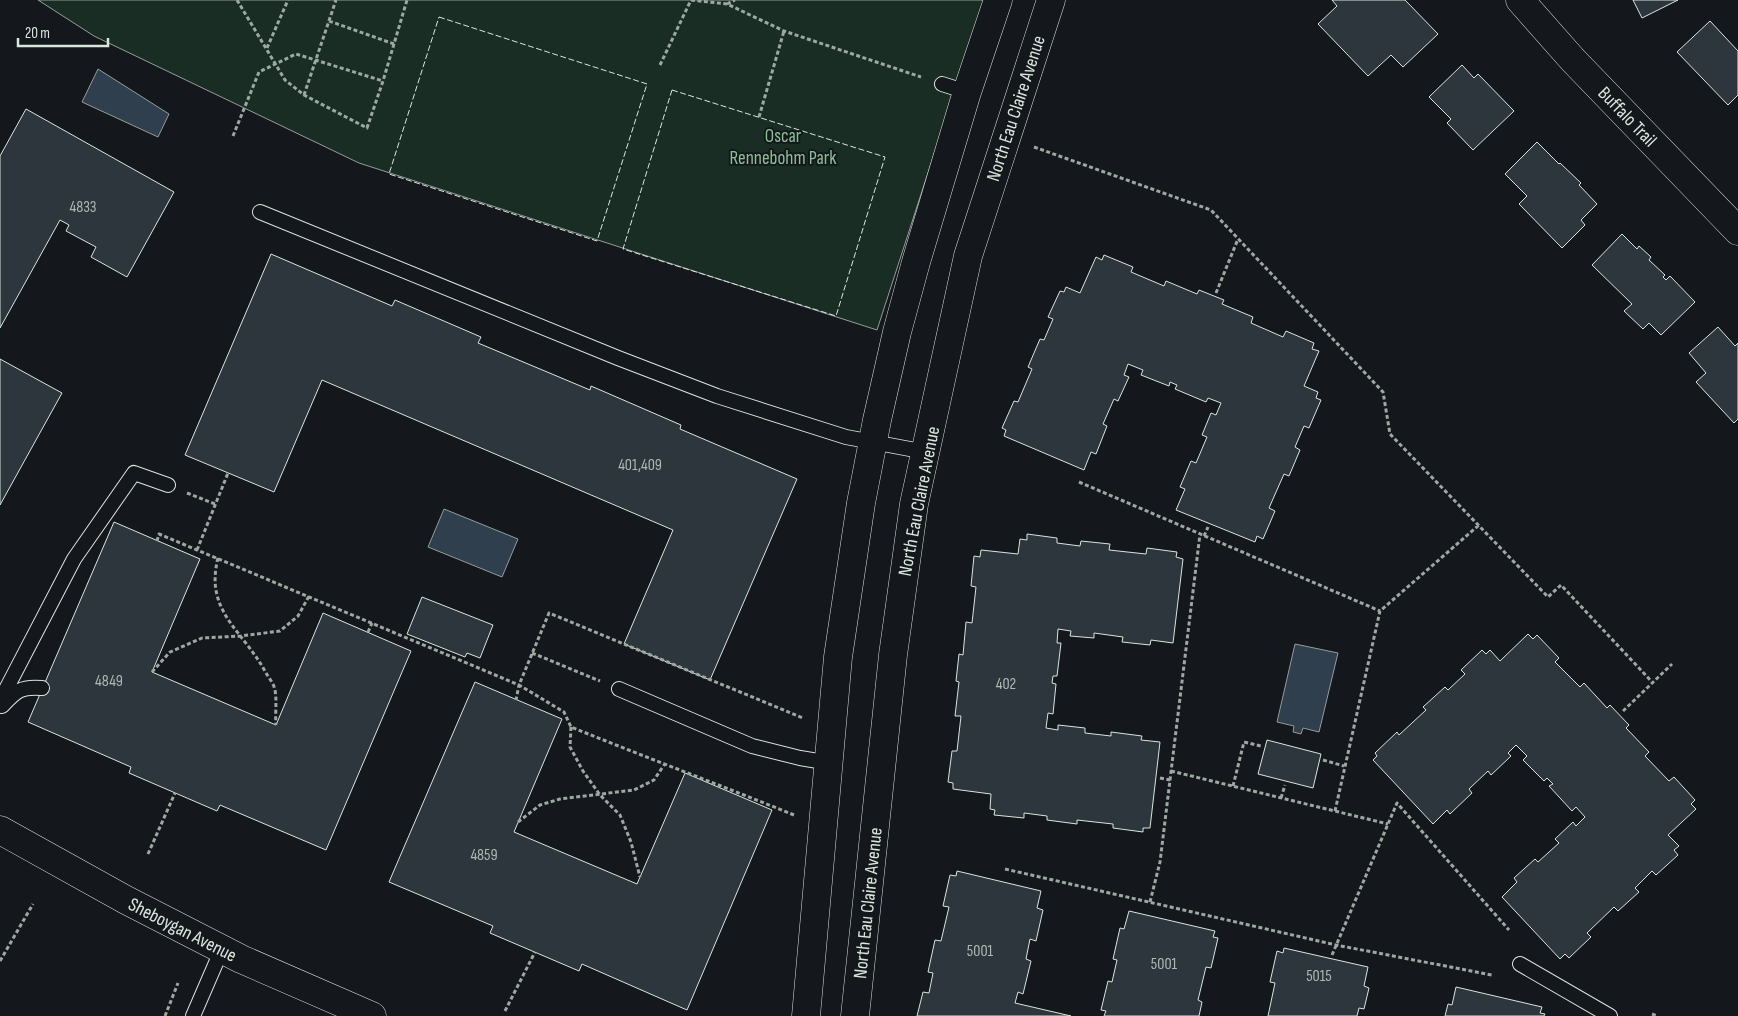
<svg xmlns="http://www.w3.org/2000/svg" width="1738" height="1016" viewBox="0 0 1738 1016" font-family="'Sofia Sans Condensed',sans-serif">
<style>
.green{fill:#1a2d24;stroke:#939e99}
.water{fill:#2f3f4d;stroke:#939e99}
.building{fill:#2c363c;stroke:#d8e6dc}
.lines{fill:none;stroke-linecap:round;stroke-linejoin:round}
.lane-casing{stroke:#d8e6dc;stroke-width:16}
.street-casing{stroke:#d8e6dc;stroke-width:29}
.secondary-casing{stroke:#d8e6dc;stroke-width:29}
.path{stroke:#9da8a2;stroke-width:3;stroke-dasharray:4 2.5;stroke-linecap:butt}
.lane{stroke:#14181c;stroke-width:14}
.street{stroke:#14181c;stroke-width:28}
.secondary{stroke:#14181c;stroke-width:28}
.fence{stroke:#d8e6dc;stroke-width:1;stroke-dasharray:6 2.5;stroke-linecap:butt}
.labels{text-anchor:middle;stroke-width:4;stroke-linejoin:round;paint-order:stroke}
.number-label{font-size:16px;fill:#adbab4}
.street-label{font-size:19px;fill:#d8e6dc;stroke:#14181c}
.park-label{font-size:19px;fill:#8ac095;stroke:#14181c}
</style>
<rect width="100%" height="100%" fill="#14181c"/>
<path class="green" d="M38,0H984L877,330L359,163L94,36Z"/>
<path class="water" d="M98,69L169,114L158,137L82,102Z
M444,509L518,539L502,577L428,547Z
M1295,644L1338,653L1319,732L1303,728L1301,734L1293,732L1294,726L1277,722Z"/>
<path class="building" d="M1332,0H1405L1438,34L1403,67L1391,55L1368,76L1318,24L1337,6Z
M1633,0H1678L1642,18Z
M1710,21L1738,51V95L1728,105L1677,52Z
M1462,65L1474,78L1478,74L1514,111L1473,150L1447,123L1451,119L1429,97Z
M26,109L174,192L127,277L91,257L96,247L66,231L69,225L60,220L0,328V156Z
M1537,142L1559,164L1560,163L1581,183L1579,185L1597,204L1581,220L1585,225L1562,248L1519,204L1527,196L1505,174Z
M1622,234L1637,249L1639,246L1651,257L1649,260L1665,275L1663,277L1666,280L1670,276L1695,302L1661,335L1649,323L1643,329L1624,311L1632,304L1592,265Z
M271,254L392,306L395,300L481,337L478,343L590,390L591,386L681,425L680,429L797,479L710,680L624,644L673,530L322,380L274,492L185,455Z
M1104,255L1133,267L1131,272L1164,286L1166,281L1197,294L1199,290L1224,300L1222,304L1253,317L1251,323L1283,337L1286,331L1314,343L1312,349L1319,351L1304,386L1318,392L1316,398L1321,400L1309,428L1304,426L1295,447L1300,450L1289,476L1284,474L1269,508L1275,511L1263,539L1257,536L1255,542L1176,510L1185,489L1180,487L1191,461L1196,463L1207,437L1202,435L1211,413L1216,415L1221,403L1208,398L1206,402L1175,389L1177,385L1170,382L1169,386L1141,375L1143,370L1128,364L1124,375L1129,377L1118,401L1114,399L1103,424L1107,426L1096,454L1091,452L1084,470L1004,436L1006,430L1002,428L1014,401L1018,402L1032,369L1028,367L1040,339L1044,340L1053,319L1048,317L1060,291L1064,292L1066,287L1080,293L1096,257L1102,260Z
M1718,327L1735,346L1738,343V419L1734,423L1696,382L1706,373L1689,353Z
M0,359L62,393L0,505Z
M114,522L200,559L152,672L276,725L323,613L411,651L326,850L220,805L217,811L129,773L131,767L28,722Z
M1027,534L1057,538V543L1080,546L1081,541L1110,544L1109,550L1146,554L1147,548L1177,552L1176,557L1183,559L1173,643L1151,640L1150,645L1122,642L1123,637L1094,633V638L1070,636L1071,631L1058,629L1057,643H1061L1057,676H1053L1052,683L1056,684L1053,714L1048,713L1046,728L1058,730V725L1085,728V733L1111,736V732L1142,736L1141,740L1160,742L1150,828H1143V832L1113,828V824L1077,820V824L1047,820V816L1024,813V818L994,815L995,810L990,809L991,794L953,789V783L948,782L952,751H957L961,716H955L959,682L956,681L959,654L963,655L966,622L972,623L976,587L971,586L974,556L980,557L981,550L1018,554L1020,539L1027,540Z
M422,597L493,625L480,658L467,653L465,657L407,634Z
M1528,634L1533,639L1537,635L1559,658L1555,662L1580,687L1584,683L1607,708L1610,705L1629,725L1626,728L1649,752L1645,756L1669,781L1674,777L1695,800L1691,804L1696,809L1668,835L1679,846L1674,850L1678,855L1656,875L1652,871L1635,888L1639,892L1618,911L1614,907L1587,933L1591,937L1569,958L1565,954L1560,959L1502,897L1517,882L1514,878L1535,859L1538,862L1559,843L1555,839L1573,822L1576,826L1585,817L1576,807L1572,811L1549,786L1553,784L1547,778L1544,781L1523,760L1527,756L1516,745L1508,753L1511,756L1491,775L1488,771L1469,789L1472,793L1450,814L1447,810L1433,824L1373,760L1377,756L1375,753L1397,732L1399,735L1426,710L1423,707L1445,687L1448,690L1465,674L1461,670L1482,650L1486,654L1490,650L1500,661Z
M475,682L562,719L514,832L637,884L685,773L772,810L687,1010L582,964L579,971L490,933L493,926L389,882Z
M1267,740L1321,754L1313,788L1258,774Z
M957,871L1041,891L1037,908L1043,910L1036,941L1030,939L1026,959L1031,961L1023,994L1018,992L1015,1003L1071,1016H917L923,992L929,993L933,973L928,972L935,940L941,941L949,907L943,906L950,875L956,876Z
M1129,911L1215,931L1213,937L1218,938L1211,968L1206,967L1198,1000L1202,1002L1199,1016H1104L1106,1011L1101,1010L1108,981L1112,982L1117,960L1113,959L1120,928L1124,929Z
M1284,948L1368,967L1364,986L1369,988L1364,1009L1359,1008L1357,1016H1268L1275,983L1270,982L1277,951L1283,953Z
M1456,987L1542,1007L1540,1013L1545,1014L1544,1016H1445L1448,1004L1452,1005Z"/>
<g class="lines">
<g class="lane-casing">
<path id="lane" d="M942,84L967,92
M260,212L618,358L717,396L846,437L926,452
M619,689L752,746L800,758L830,763
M0,701L74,559L134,473L168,485
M2,706C16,691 21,686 42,688
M1520,964L1610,1016
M193,1016L222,949"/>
</g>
<g class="street-casing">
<path id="street" d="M1520,0L1573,60L1738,231"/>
</g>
<g class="secondary-casing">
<path id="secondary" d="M0,830L126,900L241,959L372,1016
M806,1016L838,657L861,503L877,420L897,332L916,262L967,92L998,0
M855,1016L893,655L914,504L968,256L1051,0"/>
</g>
<path class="path" d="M237,0L285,80L304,95L367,128L383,81L407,0
M691,0L727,4L784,31L921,77
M727,4L735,0
M329,21L394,44
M267,48L288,0
M660,65L691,0
M304,95L336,0
M759,117L784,31
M233,136L259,72L296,54L383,81
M1034,147L1211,210L1383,392L1390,434L1548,597L1561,585L1653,683
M1216,293L1238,239
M1079,482L1380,611
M187,493L215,504
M1204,536L1208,527
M157,541L159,534L519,685L516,700
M197,550L228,473
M218,558C204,612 244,631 266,673C269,678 274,684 275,690C277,701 275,714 276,725
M368,632L372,623
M532,653L600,681
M152,672L170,652L202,638L241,636L280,631L298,616L309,596
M1623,711L1672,664
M571,727L570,747L583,771L600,795L620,815L631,842L640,877
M1323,760L1344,766
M1171,771L1388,824
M1160,778L1170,780
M1233,786L1244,742L1261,746
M1281,798L1285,785
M1335,811L1380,611L1479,525
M794,815C720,785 645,757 571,727L564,712L519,685L549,613L803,718
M518,822L540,805L560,799L634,790L654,780L664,765
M148,854L175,793
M1005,869L1336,945L1492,975
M1150,902L1160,862L1200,534
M1332,955L1397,803L1509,930
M0,961L33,904
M505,1011L535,952
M1652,1014L1657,1016
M165,1016L178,983"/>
<use href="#lane" class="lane"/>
<use href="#street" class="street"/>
<use href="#secondary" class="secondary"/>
<path class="fence" d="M439,17L647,84L597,241L389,174Z
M672,90L885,157L836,316L623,249Z"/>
</g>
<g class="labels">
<g class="number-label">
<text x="83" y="212">4833</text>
<text x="640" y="470">401,409</text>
<text x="109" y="686">4849</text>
<text x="1006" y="689">402</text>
<text x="484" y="860">4859</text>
<text x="980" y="956">5001</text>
<text x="1164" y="969">5001</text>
<text x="1319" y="981">5015</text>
</g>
<g class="street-label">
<text transform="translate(1015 108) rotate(-72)" y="7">North Eau Claire Avenue</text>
<text transform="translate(1628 116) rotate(46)" y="7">Buffalo Trail</text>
<text transform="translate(918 501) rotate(-79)" y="7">North Eau Claire Avenue</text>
<text transform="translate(867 903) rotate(-84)" y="7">North Eau Claire Avenue</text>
<text transform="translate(183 929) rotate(27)" y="7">Sheboygan Avenue</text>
</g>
<g class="park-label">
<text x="783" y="142">Oscar<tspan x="783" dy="22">Rennebohm Park</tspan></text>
</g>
</g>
<path d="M18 38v8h90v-8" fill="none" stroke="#d8e6dc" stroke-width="2.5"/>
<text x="25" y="38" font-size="15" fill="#d8e6dc" stroke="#14181c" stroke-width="4" paint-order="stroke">20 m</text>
</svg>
